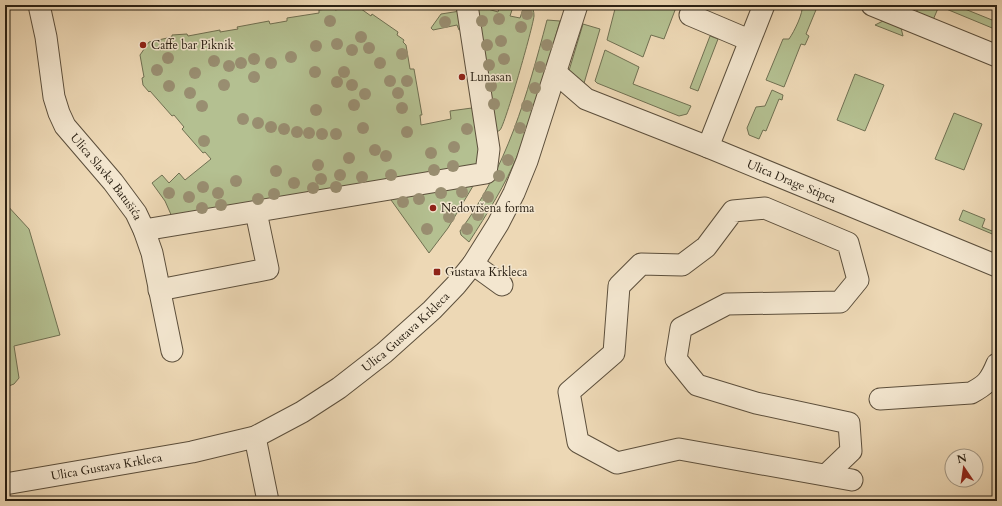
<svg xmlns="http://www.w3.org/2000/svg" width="1002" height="506" viewBox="0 0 1002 506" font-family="Cardo,serif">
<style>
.green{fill:#b4c091;stroke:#707052}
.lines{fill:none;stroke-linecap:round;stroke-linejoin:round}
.minor-casing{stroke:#5c4f3c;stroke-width:23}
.minor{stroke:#f3e6cf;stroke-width:21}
.tree{fill:#998e71}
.poi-dot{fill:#8f2418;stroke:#f3e6cf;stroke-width:1.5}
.labels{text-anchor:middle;stroke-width:3;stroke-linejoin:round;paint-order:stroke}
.poi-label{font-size:12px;fill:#2b2114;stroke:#f3e6cf;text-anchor:start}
.street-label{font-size:12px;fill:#2b2114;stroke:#f3e6cf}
</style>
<rect width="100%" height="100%" fill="#edd8b5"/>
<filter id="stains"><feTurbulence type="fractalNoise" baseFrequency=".005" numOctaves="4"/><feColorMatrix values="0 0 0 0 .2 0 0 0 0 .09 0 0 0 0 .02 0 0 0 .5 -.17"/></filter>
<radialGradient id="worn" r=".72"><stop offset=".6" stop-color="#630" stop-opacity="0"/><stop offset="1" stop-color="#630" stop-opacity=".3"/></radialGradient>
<path class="green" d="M471,5H481V7L498,12L500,5H516V7H513L510,16L520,18L523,9H520L521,5H530C533,8 534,11 534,16C533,27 505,125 500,130C498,132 496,131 494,131Z
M616,5H677L664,39L651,35L643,57L607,40Z
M802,5H818L806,34L809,36L805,45L801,44L784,87L766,80L783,39H789C794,32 804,12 802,5Z
M919,5H955L997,22V30L939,6L933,20L916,13Z
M357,6L371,16L372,14L398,32L397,35L404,40L403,42L406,45L410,69H414L422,115H420L421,125L451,119L450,111L479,107L485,147L476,181L448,228L429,253L381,186L173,219L165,201L152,183L162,175L169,183L179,173L185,180L211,159L205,152L203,153L182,129L184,127L174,115L172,116L150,91L149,92L143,85L142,78L144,77L140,55L149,42L172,37V35L187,34L188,36L220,30V32L238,29L237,27L269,21L270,24L287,21V18L319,13V10L334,8L335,10Z
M460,11L465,29L459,30L457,25L433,30L431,28L441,14Z
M547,20L560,21C547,66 536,111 518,154C506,184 487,214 469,242L461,235L460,231C507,167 527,96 547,20Z
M883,21L901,28L903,36L875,25Z
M583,24L600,29L582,90L568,74Z
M710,36L718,39L698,91L690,88Z
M605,50L639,67L633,84L691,106L687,114L679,116L597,83L595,81Z
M855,74L884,85L865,131L837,120Z
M772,90L783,95L782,100L779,99L766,131L763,130L759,139L749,135L747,128L756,107L765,106Z
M954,113L982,124L964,170L935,159Z
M5,203L29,229L60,335L14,346L19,378L14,384L6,387L5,386Z
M963,210L985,219L982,227L997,233V236L959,220Z"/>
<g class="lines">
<g class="minor-casing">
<g id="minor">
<path id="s1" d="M39,5L46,37L54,97L59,113L65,126L113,182L136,213L144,230L152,253L172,351"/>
<path d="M872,5L997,56"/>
<path d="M690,15L749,40"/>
<path id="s2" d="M556,73L586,99L708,147L997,266"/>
<path d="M708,147L764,5"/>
<path d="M144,230L486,173L489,149L467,5"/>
<path d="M473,264L502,285"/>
<path d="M159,290L268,269L256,212"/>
<path d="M880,399L971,393C986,385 990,381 997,364"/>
<path d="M255,437L268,501"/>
<path d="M826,475L851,451L849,423L756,403L697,385L676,359L681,328L727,304L840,302L858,280L848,243L765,208L733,211L706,247L682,265L641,264L619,286L614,353L569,392L578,442L617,463L679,449L852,480"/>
<path id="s3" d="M5,484L192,452L255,437L302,412L339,388L384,353L432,310L456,285L473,264L498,224L514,193L527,161L577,5"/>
</g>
</g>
<use href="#minor" class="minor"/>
</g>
<g class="tree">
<circle cx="527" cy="14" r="6"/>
<circle cx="499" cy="19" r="6"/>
<circle cx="330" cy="21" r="6"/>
<circle cx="482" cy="21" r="6"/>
<circle cx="445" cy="22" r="6"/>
<circle cx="521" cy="27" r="6"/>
<circle cx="361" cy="37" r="6"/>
<circle cx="501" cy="41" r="6"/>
<circle cx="337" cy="44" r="6"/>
<circle cx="487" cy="45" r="6"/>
<circle cx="547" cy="45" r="6"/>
<circle cx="316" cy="46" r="6"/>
<circle cx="369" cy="48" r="6"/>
<circle cx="352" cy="50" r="6"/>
<circle cx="402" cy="54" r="6"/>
<circle cx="291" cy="57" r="6"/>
<circle cx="168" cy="58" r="6"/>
<circle cx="254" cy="59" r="6"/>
<circle cx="504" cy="59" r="6"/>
<circle cx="214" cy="61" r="6"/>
<circle cx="241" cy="63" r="6"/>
<circle cx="271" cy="63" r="6"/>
<circle cx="380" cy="63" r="6"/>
<circle cx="489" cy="65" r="6"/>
<circle cx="229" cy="66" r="6"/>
<circle cx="540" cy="67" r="6"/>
<circle cx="157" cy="70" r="6"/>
<circle cx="315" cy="72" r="6"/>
<circle cx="344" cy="72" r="6"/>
<circle cx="195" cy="73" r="6"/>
<circle cx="254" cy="77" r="6"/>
<circle cx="390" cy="81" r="6"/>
<circle cx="407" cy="81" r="6"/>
<circle cx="337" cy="82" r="6"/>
<circle cx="224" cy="85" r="6"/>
<circle cx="352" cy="85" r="6"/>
<circle cx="169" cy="86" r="6"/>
<circle cx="491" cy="86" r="6"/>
<circle cx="535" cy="88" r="6"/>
<circle cx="190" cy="93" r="6"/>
<circle cx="398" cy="93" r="6"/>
<circle cx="365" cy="94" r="6"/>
<circle cx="494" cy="104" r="6"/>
<circle cx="354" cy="105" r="6"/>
<circle cx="202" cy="106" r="6"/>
<circle cx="527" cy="106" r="6"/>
<circle cx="402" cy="108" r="6"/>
<circle cx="316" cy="110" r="6"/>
<circle cx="243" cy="119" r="6"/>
<circle cx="258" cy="123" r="6"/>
<circle cx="271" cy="127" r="6"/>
<circle cx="363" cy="128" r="6"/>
<circle cx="520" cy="128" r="6"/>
<circle cx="284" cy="129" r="6"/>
<circle cx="467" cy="129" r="6"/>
<circle cx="297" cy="132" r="6"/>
<circle cx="407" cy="132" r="6"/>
<circle cx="309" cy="133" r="6"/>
<circle cx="322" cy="134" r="6"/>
<circle cx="336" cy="134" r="6"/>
<circle cx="204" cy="141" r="6"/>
<circle cx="454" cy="147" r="6"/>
<circle cx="375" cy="150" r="6"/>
<circle cx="431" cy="153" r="6"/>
<circle cx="386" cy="156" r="6"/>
<circle cx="349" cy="158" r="6"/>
<circle cx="508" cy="160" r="6"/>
<circle cx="318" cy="165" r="6"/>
<circle cx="453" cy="166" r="6"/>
<circle cx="434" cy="170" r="6"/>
<circle cx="276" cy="171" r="6"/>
<circle cx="340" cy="175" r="6"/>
<circle cx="391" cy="175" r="6"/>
<circle cx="499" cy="176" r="6"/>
<circle cx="362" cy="177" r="6"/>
<circle cx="321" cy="179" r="6"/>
<circle cx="236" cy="181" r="6"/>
<circle cx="294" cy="183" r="6"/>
<circle cx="203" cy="187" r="6"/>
<circle cx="336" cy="187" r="6"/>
<circle cx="313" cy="188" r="6"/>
<circle cx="462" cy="192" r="6"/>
<circle cx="169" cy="193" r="6"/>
<circle cx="218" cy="193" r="6"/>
<circle cx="441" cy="193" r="6"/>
<circle cx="274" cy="194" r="6"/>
<circle cx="189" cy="197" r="6"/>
<circle cx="488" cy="197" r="6"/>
<circle cx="258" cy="199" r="6"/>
<circle cx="419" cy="199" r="6"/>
<circle cx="403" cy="202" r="6"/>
<circle cx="221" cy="205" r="6"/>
<circle cx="202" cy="208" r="6"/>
<circle cx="478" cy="215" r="6"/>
<circle cx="449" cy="217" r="6"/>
<circle cx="427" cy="229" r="6"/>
<circle cx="467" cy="229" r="6"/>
</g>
<g class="poi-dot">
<circle cx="143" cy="45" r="4"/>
<circle cx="462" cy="77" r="4"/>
<circle cx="433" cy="208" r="4"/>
<rect x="433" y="268" width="8" height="8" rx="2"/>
</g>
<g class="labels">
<g class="poi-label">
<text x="151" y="49">Caffe bar Piknik</text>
<text x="470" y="81">Lunasan</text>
<text x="441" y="212">Nedovršena forma</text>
<text x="445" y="276">Gustava Krkleca</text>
</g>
<g class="street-label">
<text dy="4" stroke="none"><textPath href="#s1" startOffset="190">Ulica Slavka Batušića</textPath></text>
<text dy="4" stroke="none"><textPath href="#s2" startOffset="261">Ulica Drage Stipca</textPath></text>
<text dy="4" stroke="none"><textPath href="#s3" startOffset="439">Ulica Gustava Krkleca</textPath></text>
<text dy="4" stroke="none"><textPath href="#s3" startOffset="103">Ulica Gustava Krkleca</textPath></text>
</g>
</g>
<rect width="1002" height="506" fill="none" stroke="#edd8b5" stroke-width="20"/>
<rect x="6" y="6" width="990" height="494" fill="none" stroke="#2b2114" stroke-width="2"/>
<rect x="10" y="10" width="982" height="486" fill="none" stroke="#2b2114"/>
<g transform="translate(964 468) rotate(347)"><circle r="19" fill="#f3e6cf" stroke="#a39784"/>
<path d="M0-3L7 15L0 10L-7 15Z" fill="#8f2418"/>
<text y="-6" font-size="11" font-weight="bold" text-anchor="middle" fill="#2b2114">N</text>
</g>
<rect width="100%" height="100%" filter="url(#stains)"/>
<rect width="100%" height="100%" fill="url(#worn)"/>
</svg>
